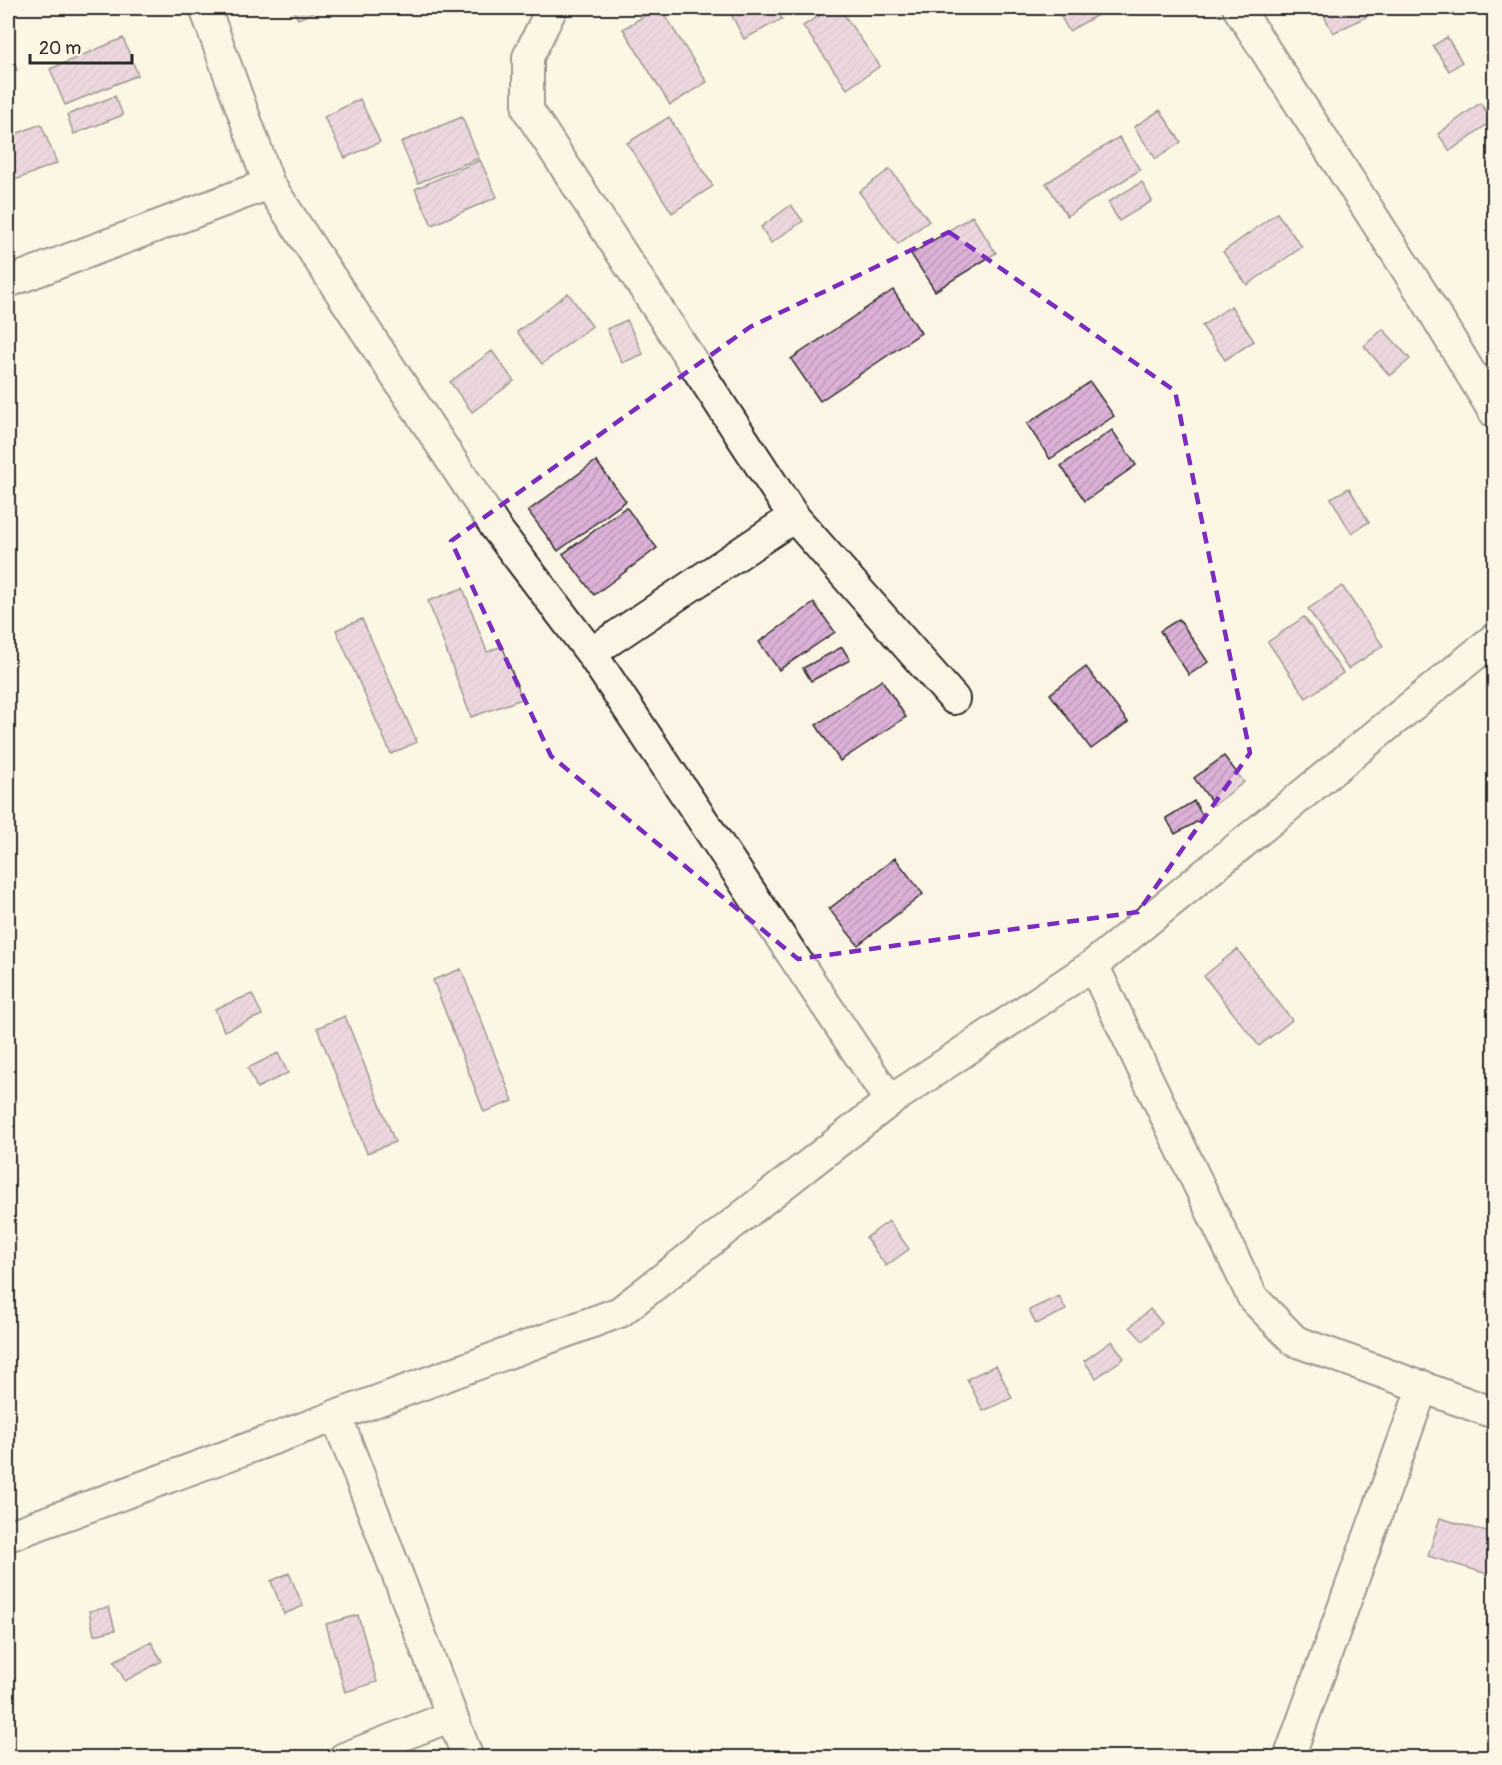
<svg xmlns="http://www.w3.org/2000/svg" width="1502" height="1765" viewBox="0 0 1502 1765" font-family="Pangolin,sans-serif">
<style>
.building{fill:url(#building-hatch);stroke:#2b2b2b;stroke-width:1.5}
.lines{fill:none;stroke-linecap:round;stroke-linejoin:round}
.street-casing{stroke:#2b2b2b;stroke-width:34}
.street{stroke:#fcf5e5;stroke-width:30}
.marked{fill:none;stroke:#7b2cbf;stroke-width:4.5;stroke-dasharray:12 8;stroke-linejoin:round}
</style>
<defs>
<pattern id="building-hatch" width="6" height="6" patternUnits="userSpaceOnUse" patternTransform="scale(1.5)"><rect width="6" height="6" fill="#dcb1d7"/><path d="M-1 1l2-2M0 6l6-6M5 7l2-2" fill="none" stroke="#bd98b9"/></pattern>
</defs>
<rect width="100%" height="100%" fill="#fcf5e5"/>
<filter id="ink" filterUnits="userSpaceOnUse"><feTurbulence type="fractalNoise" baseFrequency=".0167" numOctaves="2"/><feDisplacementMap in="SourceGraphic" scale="12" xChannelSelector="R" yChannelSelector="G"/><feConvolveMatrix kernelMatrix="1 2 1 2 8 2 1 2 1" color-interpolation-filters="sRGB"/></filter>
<g filter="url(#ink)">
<path class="building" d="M292,8H323L298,19Z
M657,8H660L707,82L670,105L623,29Z
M728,8H775L782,19L744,39Z
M831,8H839L880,66L847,89L803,26Z
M1056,8H1110L1069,31Z
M1320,8H1384L1333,33Z
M1456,8H1472L1460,15Z
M1447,37L1462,62L1449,71L1433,46Z
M123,38L138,75L65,105L50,69Z
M8,44L17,70L8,73Z
M115,96L123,115L74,134L67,115Z
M360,99L380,142L345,158L324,117Z
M1480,103L1493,120L1450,151L1438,134Z
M1160,110L1181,142L1156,159L1134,127Z
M462,117L479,158L418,183L401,142Z
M669,117L713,186L672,213L627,143Z
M41,124L57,163L8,183V137Z
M1119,137L1140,170L1067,216L1046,183Z
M480,160L497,197L432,225L415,189Z
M890,169L929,221L898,244L859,192Z
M1142,182L1152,201L1119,221L1108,202Z
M791,205L803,221L771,243L761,227Z
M1277,213L1302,247L1247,285L1223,252Z
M972,216L996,253L935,291L911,254Z
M893,290L921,333L820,401L791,359Z
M568,293L592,326L542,364L517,332Z
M1231,306L1254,341L1225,360L1202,326Z
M627,320L643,354L622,363L607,329Z
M1383,329L1410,359L1390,376L1364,346Z
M492,351L514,381L472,412L450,382Z
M1090,382L1114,416L1050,459L1027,424Z
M1112,430L1136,465L1085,501L1061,466Z
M596,461L626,501L558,551L528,511Z
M1349,488L1369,522L1351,533L1331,498Z
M626,507L657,548L594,595L563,554Z
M1342,586L1383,646L1348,669L1308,609Z
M463,588L487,652L502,646L522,699L471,717L428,601Z
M814,603L835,632L779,670L759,642Z
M1304,617L1343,673L1306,698L1268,642Z
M362,619L417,742L391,754L336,630Z
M1179,619L1208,662L1189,675L1160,631Z
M842,647L850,660L811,681L803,668Z
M1086,667L1128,722L1091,749L1050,694Z
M882,680L906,717L840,761L816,725Z
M1224,756L1244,782L1214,805L1194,778Z
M1194,801L1204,818L1175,834L1166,818Z
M895,858L923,894L858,945L829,909Z
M1237,949L1292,1020L1259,1046L1204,976Z
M461,969L513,1101L484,1112L433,980Z
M252,994L262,1015L224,1031L215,1009Z
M345,1016L395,1142L367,1153L317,1028Z
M278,1053L288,1073L257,1088L248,1068Z
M889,1221L909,1249L886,1266L866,1238Z
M1059,1296L1066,1310L1036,1324L1029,1310Z
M1150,1309L1162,1323L1143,1341L1130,1327Z
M1112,1341L1124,1358L1096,1378L1084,1361Z
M996,1365L1012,1398L983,1411L967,1379Z
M1440,1518L1494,1534V1576L1428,1556Z
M289,1573L303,1606L284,1614L271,1581Z
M109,1607L115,1630L94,1635L89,1611Z
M358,1615L377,1682L345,1692L326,1624Z
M151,1642L162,1661L125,1681L114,1661Z"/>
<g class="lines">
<g class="street-casing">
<path id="street" d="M205,8L269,184L496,528L591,653L890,1101
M552,8L528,57V110L794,517L954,699
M1238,8L1424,296L1494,412
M8,282L269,184
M591,653L794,517
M1093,965L1253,1298L1295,1341L1494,1413
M336,1415L468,1758
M8,1536L620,1312L890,1101L1093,965L1494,639
M344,1758L452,1716
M1289,1758L1423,1386"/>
</g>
<use href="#street" class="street"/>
</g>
</g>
<path d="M0 0H1502V1765H0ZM949,232L1175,391L1250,753L1138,912L798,959L551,756L451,541L750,327Z" fill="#fcf5e5" fill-opacity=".55" fill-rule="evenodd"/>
<path class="marked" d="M949,232L1175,391L1250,753L1138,912L798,959L551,756L451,541L750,327Z"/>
<rect width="1502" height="1765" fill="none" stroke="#fcf5e5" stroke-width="30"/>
<rect x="15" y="15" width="1472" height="1735" fill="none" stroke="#2b2b2b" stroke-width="2" filter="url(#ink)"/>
<path d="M30 54v9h102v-9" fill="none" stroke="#2b2b2b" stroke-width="3"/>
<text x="39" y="54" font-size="18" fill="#2b2b2b" stroke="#fcf5e5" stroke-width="4.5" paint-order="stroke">20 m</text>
</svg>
